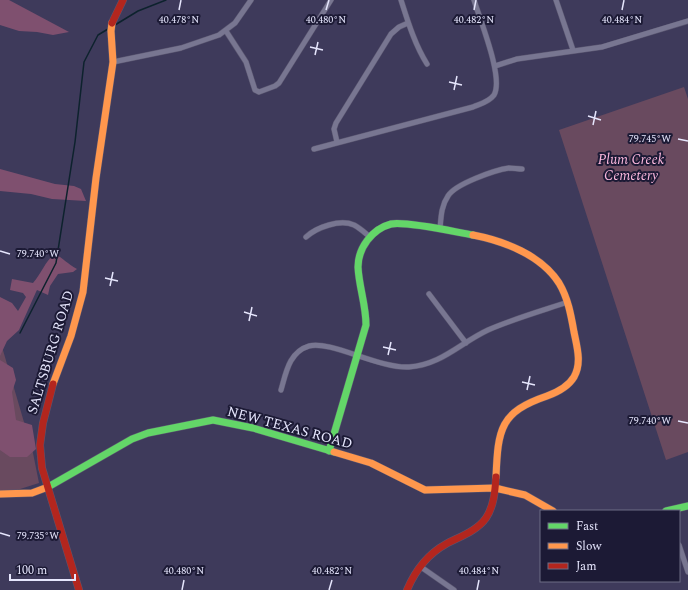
<svg xmlns="http://www.w3.org/2000/svg" width="688" height="590" viewBox="0 0 688 590" font-family="Spectral,serif">
<style>
.green{fill:#694a5f}
.forest{fill:#7f506f}
.lines{fill:none;stroke-linecap:round;stroke-linejoin:round}
.stream{stroke:#0d222d;stroke-width:1.5}
.street-casing{stroke:#5a5670;stroke-width:6}
.fast-casing{stroke:#5a5670;stroke-width:8}
.slow-casing{stroke:#5a5670;stroke-width:8}
.jam-casing{stroke:#5a5670;stroke-width:8}
.street{stroke:#787691;stroke-width:5}
.fast{stroke:#63d668;stroke-width:7}
.slow{stroke:#ff974d;stroke-width:7}
.jam{stroke:#b3261e;stroke-width:7}
.ticks{fill:none;stroke:#e6e6fd;stroke-width:1.5}
.labels{text-anchor:middle;stroke-width:4;stroke-linejoin:round;paint-order:stroke}
.park-label{font-size:14px;font-style:italic;fill:#fcb8de;stroke:#1c1a35}
.street-label{font-size:14px;fill:#e6e6fd;stroke:#1c1a35}
.ticks-label{font-size:10px;text-anchor:middle;fill:#e6e6fd;stroke:#1c1a35;stroke-width:4;stroke-linejoin:round;paint-order:stroke}
</style>
<rect width="100%" height="100%" fill="#3e3a5b"/>
<path class="green" d="M684,87L688,99V452L666,460L559,130Z
M0,340L33,453L39,483L17,490H0Z"/>
<path class="forest" d="M0,0H9L69,32L53,35L37,32L19,31L0,25Z
M0,169L55,184L74,186L81,189L86,201L52,199L31,194L0,191Z
M54,254C64,258 67,264 77,269L73,272L58,274L50,286L48,295L37,290L36,292L19,330L7,341L0,356V297L12,303L18,311L26,297L23,293L10,290L12,279L33,283C41,274 45,262 54,254Z
M0,360L13,368L16,380L12,392L16,420L32,425L36,449L27,457H10L0,450Z"/>
<g class="lines">
<path class="stream" d="M115,25L138,11L166,0
M20,333L56,263L75,142L84,62L98,35L108,29"/>
<g class="street-casing">
<path id="street" d="M401,0C408,22 415,45 427,64
M556,0L573,50
M226,31L246,62L255,90L259,92L275,86L279,83L331,0
M113,62L181,48L219,35L235,23L251,0
M495,66L517,59L602,47L688,21
M337,142L334,129L336,123L391,34L399,27L408,23
M314,149L473,107C480,104 489,102 494,95C504,78 480,20 474,0
M440,229C441,218 441,206 448,196C455,184 495,170 509,168C513,168 518,169 522,169
M306,237C317,227 340,219 354,225C360,228 365,233 370,237
M429,294L466,343
M281,390C286,373 289,352 309,346C330,340 380,369 409,367C441,365 460,343 488,330C513,319 541,311 568,302
M679,545L688,572
M421,567L454,590"/>
</g>
<g class="fast-casing">
<path id="fast" d="M329,451L366,325C366,305 359,287 358,267C358,248 372,229 391,224C407,221 455,232 473,235
M48,487L132,439L148,433L213,420L253,428L334,452
M666,511L688,506"/>
</g>
<g class="slow-casing">
<path id="slow" d="M111,31L112,23
M473,235C504,241 541,255 559,283C568,298 571,315 574,332C577,347 582,363 574,377C568,387 558,392 547,396C500,412 498,429 496,477
M53,384L71,336L83,292L96,178L113,62L111,31
M334,452L371,463L425,490L495,488L525,495L553,511
M0,494L32,493L48,487"/>
</g>
<g class="jam-casing">
<path id="jam" d="M112,23L123,0
M53,384L43,423L40,445L42,468L79,590
M407,590C415,571 428,554 446,544C459,537 477,531 486,518C494,506 495,491 496,477"/>
</g>
<use href="#street" class="street"/>
<use href="#fast" class="fast"/>
<use href="#slow" class="slow"/>
<use href="#jam" class="jam"/>
</g>
<path class="ticks" d="M179,10L181,0M326,10L329,0M474,10L476,0M622,10L624,0M310,47L323,50M315,55L318,42M449,82L462,85M454,90L457,76M588,116L601,120M593,125L596,111M678,139L688,141M0,251L10,254M105,278L118,281M110,286L113,272M244,312L257,316M249,321L252,307M383,347L396,350M388,355L391,342M522,382L535,385M527,390L530,376M678,421L688,423M0,533L10,536M182,590L184,580M329,590L332,580M477,590L479,580"/>
<g class="labels">
<g class="park-label">
<text x="631" y="164">Plum Creek<tspan x="631" dy="16">Cemetery</tspan></text>
</g>
<g class="street-label">
<text transform="translate(50 352) rotate(-73)" y="5">SALTSBURG ROAD</text>
<text transform="translate(290 427) rotate(15)" y="5">NEW TEXAS ROAD</text>
</g>
</g>
<g class="ticks-label">
<text x="326" y="23">40.480°N</text>
<text x="622" y="23">40.484°N</text>
<text x="179" y="23">40.478°N</text>
<text x="474" y="23">40.482°N</text>
<text x="650" y="142">79.745°W</text>
<text x="38" y="257">79.740°W</text>
<text x="650" y="424">79.740°W</text>
<text x="38" y="539">79.735°W</text>
<text x="184" y="574">40.480°N</text>
<text x="332" y="574">40.482°N</text>
<text x="479" y="574">40.484°N</text>
</g>
<rect x="540" y="510" width="140" height="72" fill="#1c1a35" stroke="#6d6c85"/>
<rect x="548" y="523" width="20" height="6" fill="#63d668" stroke="#6d6c85"/>
<text x="576" y="530" font-size="12" fill="#e6e6fd">Fast</text>
<rect x="548" y="543" width="20" height="6" fill="#ff974d" stroke="#6d6c85"/>
<text x="576" y="550" font-size="12" fill="#e6e6fd">Slow</text>
<rect x="548" y="563" width="20" height="6" fill="#b3261e" stroke="#6d6c85"/>
<text x="576" y="570" font-size="12" fill="#e6e6fd">Jam</text>
<path d="M10 574v6h65v-6" fill="none" stroke="#e6e6fd" stroke-width="2"/>
<text x="16" y="574" font-size="12" fill="#e6e6fd" stroke="#1c1a35" stroke-width="3" paint-order="stroke">100 m</text>
</svg>
